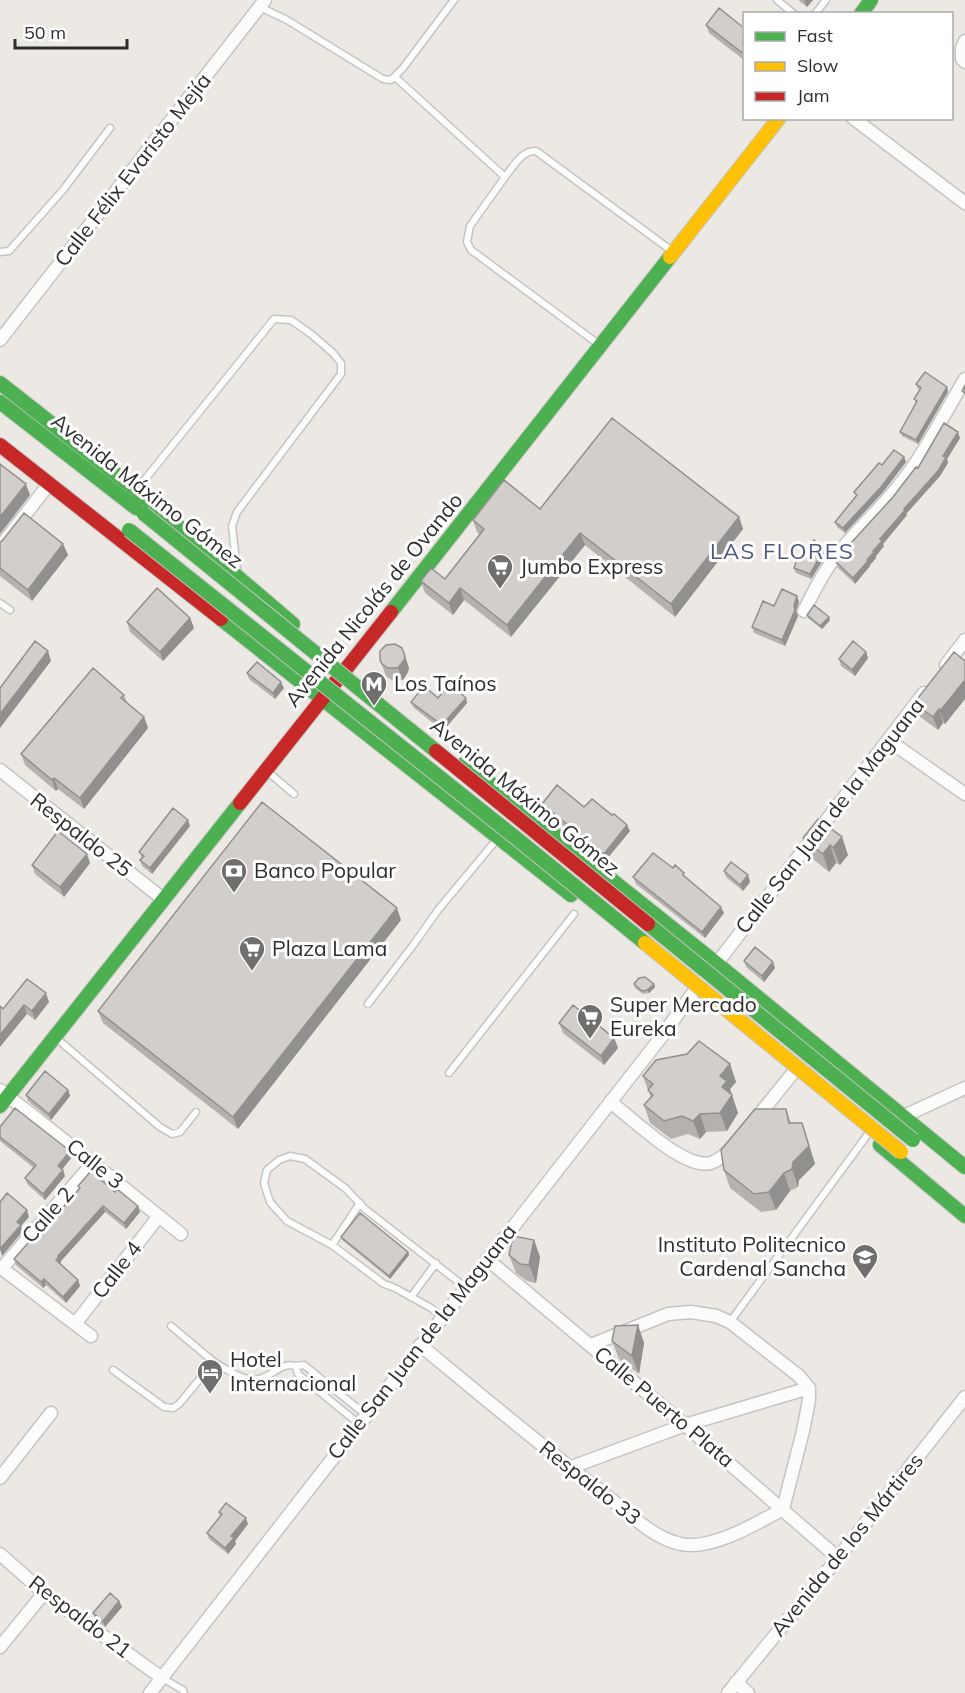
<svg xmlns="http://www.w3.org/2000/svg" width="965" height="1693" viewBox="0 0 965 1693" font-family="Mulish,sans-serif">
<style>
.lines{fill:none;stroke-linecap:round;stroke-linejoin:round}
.lane-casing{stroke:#c5c4c5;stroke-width:9}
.street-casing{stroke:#c5c4c5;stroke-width:15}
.fast-casing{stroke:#c5c4c5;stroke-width:16}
.slow-casing{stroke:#c5c4c5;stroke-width:16}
.jam-casing{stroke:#c5c4c5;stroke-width:16}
.lane{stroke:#fcfcfb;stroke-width:6}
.street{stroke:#fcfcfb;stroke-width:12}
.fast{stroke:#4caf50;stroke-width:14}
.slow{stroke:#ffc107;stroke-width:14}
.jam{stroke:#c62828;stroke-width:14}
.fast-bridge-casing{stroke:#c6c5c4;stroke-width:16;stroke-linecap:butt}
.slow-bridge-casing{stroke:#c6c5c4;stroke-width:16;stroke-linecap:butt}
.jam-bridge-casing{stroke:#c6c5c4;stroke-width:16;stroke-linecap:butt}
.fast-bridge{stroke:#4caf50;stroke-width:14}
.slow-bridge{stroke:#ffc107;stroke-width:14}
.jam-bridge{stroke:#c62828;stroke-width:14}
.wall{fill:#b4b1af}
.shaded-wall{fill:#92908e}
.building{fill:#d1cecb;stroke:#92908e;stroke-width:1.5}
.labels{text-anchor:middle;stroke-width:6;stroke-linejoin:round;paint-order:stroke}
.street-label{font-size:21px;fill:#2e2e2e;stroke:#fff}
.poi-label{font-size:21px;fill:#2e2e2e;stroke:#fff;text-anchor:start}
.neighbourhood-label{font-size:22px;letter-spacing:1.5px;fill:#4d5680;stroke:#fff}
</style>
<rect width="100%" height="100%" fill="#ece8e4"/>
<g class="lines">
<g class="lane-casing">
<path id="lane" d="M777,0L794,14
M260,7L287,20L383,79L391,80L403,68L454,0
M815,14L826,0
M395,77L505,177C513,167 522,150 536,151L672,251
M505,177L470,226L467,242L471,250L601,346
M0,252L9,251L63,190L110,128
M138,488L274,319L291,320L311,334L333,353L341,363V374L237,512L232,526L237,570
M0,603L10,610
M268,772L294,794
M368,1004L414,944L438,910L497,839
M55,1037L160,1127L172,1134L180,1132L196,1112
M449,1073L574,914
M332,1245L360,1203
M411,1297L436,1263
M442,1317L431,1308L395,1288L384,1284L332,1245L287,1221L270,1202L264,1183L267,1170L279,1160L290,1156L305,1159L345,1188L365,1209L465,1287
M730,1322L868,1134
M171,1326L214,1362
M296,1367L298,1374L359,1424
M113,1370L164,1407L173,1408L179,1404L214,1362C226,1369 243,1382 259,1379C268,1377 276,1369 285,1366C291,1364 296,1367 304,1365L366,1415
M162,1678L183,1690L184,1693"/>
</g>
<g class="street-casing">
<path id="street" d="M965,41L962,48V59L965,62
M853,118L965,203
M0,340L265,0
M0,547L49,484
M804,611C812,595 820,578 831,563C850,536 876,514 897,488C924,455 943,416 965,379
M946,665L965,640
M888,740L965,794
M0,770L163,899
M714,967L924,693
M0,1090L93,1163L181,1234
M610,1102C633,1118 683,1170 711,1163C719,1160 728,1152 733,1146
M904,1116L965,1088
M754,1121L793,1073
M487,1259L685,1425L838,1558
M0,1267L91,1336
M2,1268L93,1163
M75,1324L159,1216
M420,1345C483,1397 546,1450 612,1500C632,1516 655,1539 681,1544C711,1551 757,1523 783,1509L803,1431L809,1400V1388L799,1376L730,1322L716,1316L691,1312L668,1314L591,1345
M569,1468L685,1425L809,1388
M0,1478L51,1413
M0,1554L44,1593L162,1678
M0,1647L44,1593
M736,1682L748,1693
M150,1693L662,1036L701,982
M728,1693L838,1558L965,1397"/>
</g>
<g class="fast-casing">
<path id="fast" d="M861,14L871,0
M0,383L136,490L293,624
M0,402L136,508
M391,612L670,257
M221,619L571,895
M465,763L716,963L965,1167
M0,1106L240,803
M880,1145L965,1216"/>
</g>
<g class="slow-casing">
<path id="slow" d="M670,257L779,118"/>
</g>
<g class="jam-casing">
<path id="jam" d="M0,445L221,619
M240,803L391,612"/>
</g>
<use href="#lane" class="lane"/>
<use href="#street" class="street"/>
<use href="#fast" class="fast"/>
<use href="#slow" class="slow"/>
<use href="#jam" class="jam"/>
<g class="fast-bridge-casing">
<path id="fast-bridge" d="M143,513L436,751
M129,530L516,838L645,943
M648,924L913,1140"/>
</g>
<g class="slow-bridge-casing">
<path id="slow-bridge" d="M645,943L901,1152"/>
</g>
<g class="jam-bridge-casing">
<path id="jam-bridge" d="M436,751L648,924"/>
</g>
<use href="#fast-bridge" class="fast-bridge"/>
<use href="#slow-bridge" class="slow-bridge"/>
<use href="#jam-bridge" class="jam-bridge"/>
</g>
<path class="wall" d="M798,0H813L807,7Z
M706,25L744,28V60L709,33Z
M916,384L947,387L948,392L918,444L902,436L900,432L916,403L914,399L920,390L918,389Z
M960,438L947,459L948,463L940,476L906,514L907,515L883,544L884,546L876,556V558L870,565V566L855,584L838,568L836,562L918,468Z
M904,457L906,462L883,492L845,533L837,527L835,522L856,496L854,492L882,465Z
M540,509L739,517L743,529L675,617L585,545L511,637L464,600L453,615L425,593L421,581L445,579L480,535L477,532L473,520Z
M0,542L63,544L68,555L32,601L0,576Z
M823,548L825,553L821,563L811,579L796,573L794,568Z
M797,596L799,602L796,611L798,616L785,646L754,633L752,627L774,606Z
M807,615L830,620L822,629L808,618Z
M190,618L194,628L163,661L130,632L127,622Z
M402,648L409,668L408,672L403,680L393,681L386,676L380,660Z
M866,652L868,658L855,676L841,666L839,659Z
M965,661V699L945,724L943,723L938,730L919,716L914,703Z
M247,673L284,688L275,699L249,679Z
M124,695L127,702L144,717L148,728L84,809L58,789L56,791L25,765L21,754Z
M438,698L467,703L443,731L413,707L411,702Z
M542,804L584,807L630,831L606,860L544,811Z
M190,826L152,874L142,866L140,860L142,858L139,852Z
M842,837L848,855L840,865L836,863L829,872L809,856L803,838Z
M90,863L64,897L35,874L32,865Z
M673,868L686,878L724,913L705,938L636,884L633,877Z
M724,871L748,875L750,882L743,891L726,877Z
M401,920L238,1129L103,1023L98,1011Z
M744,961L775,968L764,982L746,967Z
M634,984H654L655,987L649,993L643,994L635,988Z
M49,1002L35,1020L27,1014L3,1009Z
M559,1023L614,1038L618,1048L604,1065L563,1033Z
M730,1064L736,1082L730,1089L738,1113L727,1131L706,1132L700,1139L688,1134L671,1139L650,1123L644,1105L651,1098L643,1076Z
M68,1090L70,1096L51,1120L28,1101L26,1095Z
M786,1109L791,1123L808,1141L815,1164L799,1180L798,1187L790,1191L776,1210L761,1212L730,1188L724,1170Z
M0,1127L70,1151L72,1157L62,1169L65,1176L45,1200L27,1184L25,1178L34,1168L0,1141Z
M78,1186L140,1212L126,1229L105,1212L61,1261V1263L60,1264L78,1280L80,1286L66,1303L46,1285L43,1288L16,1265L14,1259L36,1238L79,1189Z
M341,1237L408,1252L409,1255L390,1279L342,1240Z
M534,1240L540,1257L536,1283L527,1281L516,1273L509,1255Z
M638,1325L644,1343L639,1374L619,1359L612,1341Z
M219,1512L248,1524L235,1541L236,1544L228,1554L209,1539L207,1533L220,1516Z
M119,1601L122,1607L105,1627L95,1619L93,1613Z"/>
<path class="shaded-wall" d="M804,0H813L807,7Z
M947,387L948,392L918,444L916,440Z
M958,432L960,438L947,459L948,463L940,476L906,514L907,515L883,544L884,546L876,556V558L870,565V566L855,584L853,578L867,560L880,539L943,456Z
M904,457L906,462L883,492L845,533L843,528Z
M26,484L30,495L0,534V517Z
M739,517L743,529L675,617L671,604Z
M580,533L585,545L511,637L507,625Z
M63,544L68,555L32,601L28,590Z
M823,548L825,553L821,563L811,579L810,574Z
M460,588L464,600L453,615L449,603Z
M797,596L799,602L796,611L798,616L785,646L782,640Z
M829,617L830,620L822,629L820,626Z
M190,618L194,628L163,661L160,652Z
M48,651L51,661L0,728V714Z
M866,652L868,658L855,676L852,670Z
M405,656L409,668L408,672L403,680L398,668Z
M965,680V699L945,724L940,711Z
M281,682L284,688L275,699L273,693Z
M466,698L467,703L443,731L442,725Z
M939,709L943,723L938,730L933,717Z
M144,717L148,728L84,809L80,798Z
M54,778L58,789L56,791L52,780Z
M188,820L190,826L152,874L150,868Z
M627,825L630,831L606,860L604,854Z
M842,837L848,855L840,865L833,848Z
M830,845L836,863L829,872L823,854Z
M87,854L90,863L64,897L60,887Z
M748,875L750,882L743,891L740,885Z
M721,907L724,913L705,938L702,932Z
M397,908L401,920L238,1129L233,1117Z
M773,962L775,968L764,982L762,976Z
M654,984L655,987L649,993L647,990Z
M46,993L49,1002L35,1020L32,1011Z
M24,1005L27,1014L0,1047V1035Z
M614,1038L618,1048L604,1065L601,1056Z
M730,1064L736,1082L730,1089L738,1113L727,1131L720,1113V1076Z
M68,1090L70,1096L51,1120L49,1114Z
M700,1114L706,1132L700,1139L693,1121Z
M802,1123L815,1164L799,1180L798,1187L792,1169Z
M70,1151L72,1157L60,1172L58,1166Z
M63,1170L65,1176L45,1200L43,1194Z
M784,1173L790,1191L776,1210L769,1192Z
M103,1206L105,1212L61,1261V1263L58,1266L56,1260L58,1256Z
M138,1206L140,1212L126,1229L124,1223Z
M27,1210L29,1217L21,1226L23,1231L2,1256L0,1249L17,1222Z
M534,1240L540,1257L536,1283L529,1265Z
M408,1252L409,1255L390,1279L389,1276Z
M44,1279L46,1285L43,1288L41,1282Z
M78,1280L80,1286L66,1303L63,1297Z
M638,1325L644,1343L639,1374L632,1356Z
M246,1518L248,1524L235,1541L236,1544L228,1554L225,1548L231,1536Z
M119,1601L122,1607L105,1627L103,1621Z"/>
<path class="building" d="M719,8L744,28V54L706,25Z
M925,372L947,387L916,440L900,432L917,401L914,399L921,388L916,384Z
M965,385V393L962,391Z
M612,418L739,517L671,604L580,533L507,625L460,588L449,603L421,581L431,568L445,579L484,529L473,520L504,480L540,509Z
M944,423L958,432L943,456L946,457L938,471L904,509L905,510L880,539L882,541L873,551L874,552L867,560L868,561L853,578L836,562L851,543L893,497L916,467L918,468Z
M894,450L904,457L881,487L843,528L835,522L857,495L854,492L879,463L882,465Z
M0,464L26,484L0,517Z
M24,513L63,544L28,590L0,568V542L2,541Z
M814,540L823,548L819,558L810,574L794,568L797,559Z
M157,588L190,618L160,652L127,622Z
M782,589L797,596L794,605L795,610L782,640L752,627L763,601L774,606Z
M814,605L829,617L820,626L807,615Z
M35,641L48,651L0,714V688Z
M853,641L866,652L852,670L839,659Z
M395,644L402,648L405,656L404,660L398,668H388L382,664L380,660V651L386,645Z
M954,652L965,661V680L940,711L939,709L933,717L914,703Z
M257,662L281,682L273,693L247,673Z
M93,668L124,695L121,698L144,717L80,798L54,778L52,780L21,754Z
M450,684L466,698L442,725L411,702L424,686L438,698Z
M557,785L584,807L592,799L612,815L614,814L627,825L604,854L542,804Z
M262,802L397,908L233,1117L98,1011Z
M173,808L188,820L150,868L140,860L144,856L139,852Z
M818,819L842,837L833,848L830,845L823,854L803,838Z
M58,831L87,854L60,887L32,865Z
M653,853L673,868L675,865L684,873L683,875L721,907L702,932L633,877Z
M731,862L748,875L740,885L724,871Z
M755,947L773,962L762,976L744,961Z
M645,977L654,984L647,990L642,991L634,984L639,978Z
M27,979L46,993L32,1011L24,1005L0,1035V1006L3,1009Z
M573,1005L614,1038L601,1056L559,1023Z
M699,1041L730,1064L720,1076L727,1081L722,1087L732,1095L720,1113L700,1114L693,1121L682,1116L664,1121L644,1105L653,1095L648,1090L653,1084L643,1076L656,1060L687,1054Z
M45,1071L68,1090L49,1114L26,1095Z
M15,1108L70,1151L58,1166L63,1170L43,1194L25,1178L36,1165L0,1137V1127Z
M755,1109H786L789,1123H802L809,1146L793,1162L792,1169L784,1173L769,1192L754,1194L724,1170L721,1150Z
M91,1171L115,1192L117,1189L138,1206L124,1223L103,1206L58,1256L59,1257L56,1260L78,1280L63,1297L44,1279L41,1282L14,1259L34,1236L36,1238L80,1188L78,1186Z
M7,1193L27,1210L17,1222L21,1225L0,1249V1202Z
M360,1213L408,1252L389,1276L341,1237Z
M513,1236L534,1240L529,1265L520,1264L509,1255Z
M638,1325L632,1356L612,1341L615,1326Z
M226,1503L246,1518L231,1536L234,1538L225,1548L207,1533L222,1514L219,1512Z
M110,1593L119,1601L103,1621L93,1613Z"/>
<defs>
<g id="supermarket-pin" transform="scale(1.35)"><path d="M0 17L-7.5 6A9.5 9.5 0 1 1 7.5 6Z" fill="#706f6e" stroke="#fff"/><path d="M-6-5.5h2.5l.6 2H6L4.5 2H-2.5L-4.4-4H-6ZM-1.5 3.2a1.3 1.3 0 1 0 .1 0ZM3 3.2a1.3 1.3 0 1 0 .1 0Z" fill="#fff"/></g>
<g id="metro-pin" transform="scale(1.35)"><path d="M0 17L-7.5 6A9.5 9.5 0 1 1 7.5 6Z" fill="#706f6e" stroke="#fff"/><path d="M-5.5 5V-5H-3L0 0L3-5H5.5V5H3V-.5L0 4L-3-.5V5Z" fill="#fff"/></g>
<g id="bank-pin" transform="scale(1.35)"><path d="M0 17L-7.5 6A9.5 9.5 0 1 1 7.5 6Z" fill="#706f6e" stroke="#fff"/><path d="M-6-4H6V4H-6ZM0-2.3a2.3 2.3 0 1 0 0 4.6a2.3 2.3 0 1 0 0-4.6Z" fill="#fff"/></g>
<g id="school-pin" transform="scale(1.35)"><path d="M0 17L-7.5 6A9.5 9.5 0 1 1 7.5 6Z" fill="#706f6e" stroke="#fff"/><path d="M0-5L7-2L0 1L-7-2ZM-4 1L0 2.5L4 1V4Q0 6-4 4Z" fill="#fff"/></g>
<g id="hotel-pin" transform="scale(1.35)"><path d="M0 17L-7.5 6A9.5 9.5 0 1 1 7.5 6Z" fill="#706f6e" stroke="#fff"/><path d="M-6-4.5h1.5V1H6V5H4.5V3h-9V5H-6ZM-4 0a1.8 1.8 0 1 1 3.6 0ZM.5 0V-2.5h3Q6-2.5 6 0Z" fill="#fff"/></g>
</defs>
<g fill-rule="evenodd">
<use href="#supermarket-pin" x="500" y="567"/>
<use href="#metro-pin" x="374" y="684"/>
<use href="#bank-pin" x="234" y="871"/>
<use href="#supermarket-pin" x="252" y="949"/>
<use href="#supermarket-pin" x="590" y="1017"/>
<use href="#school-pin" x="865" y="1257"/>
<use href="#hotel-pin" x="210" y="1372"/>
</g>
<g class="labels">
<g class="street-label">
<text transform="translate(133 170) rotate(-52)" y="7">Calle Félix Evaristo Mejía</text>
<text transform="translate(147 491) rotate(38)" y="7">Avenida Máximo Gómez</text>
<text transform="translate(374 600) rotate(-51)" y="7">Avenida Nicolás de Ovando</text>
<text transform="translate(525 797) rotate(39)" y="7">Avenida Máximo Gómez</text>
<text transform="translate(830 816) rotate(-52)" y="7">Calle San Juan de la Maguana</text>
<text transform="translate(81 835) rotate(38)" y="7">Respaldo 25</text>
<text transform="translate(95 1164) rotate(39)" y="7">Calle 3</text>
<text transform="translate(48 1215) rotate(-49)" y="7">Calle 2</text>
<text transform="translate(117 1270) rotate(-52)" y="7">Calle 4</text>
<text transform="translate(422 1342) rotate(-52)" y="7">Calle San Juan de la Maguana</text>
<text transform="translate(664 1407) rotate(40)" y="7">Calle Puerto Plata</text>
<text transform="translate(590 1483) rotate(38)" y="7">Respaldo 33</text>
<text transform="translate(847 1545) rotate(-51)" y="7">Avenida de los Mártires</text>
<text transform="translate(80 1617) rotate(37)" y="7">Respaldo 21</text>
</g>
<g class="poi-label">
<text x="520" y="574">Jumbo Express</text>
<text x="394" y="691">Los Taínos</text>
<text x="254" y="878">Banco Popular</text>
<text x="272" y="956">Plaza Lama</text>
<text x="610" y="1012">Super Mercado<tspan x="610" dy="24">Eureka</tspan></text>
<text x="846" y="1252" text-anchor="end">Instituto Politecnico<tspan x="846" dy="24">Cardenal Sancha</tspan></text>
<text x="230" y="1367">Hotel<tspan x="230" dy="24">Internacional</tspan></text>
</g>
<g class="neighbourhood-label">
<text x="782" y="559">LAS FLORES</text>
</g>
</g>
<rect x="743" y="12" width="210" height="108" fill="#ffffff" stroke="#ababab" stroke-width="1.5"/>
<rect x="755" y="32" width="30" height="9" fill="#4caf50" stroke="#ababab" stroke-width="1.5"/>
<text x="797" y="42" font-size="18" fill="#2e2e2e">Fast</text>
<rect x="755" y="62" width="30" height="9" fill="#ffc107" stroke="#ababab" stroke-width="1.5"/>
<text x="797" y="72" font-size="18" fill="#2e2e2e">Slow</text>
<rect x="755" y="92" width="30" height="9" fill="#c62828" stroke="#ababab" stroke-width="1.5"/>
<text x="797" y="102" font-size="18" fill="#2e2e2e">Jam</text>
<path d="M15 39v9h112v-9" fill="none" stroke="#2e2e2e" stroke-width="3"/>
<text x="24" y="39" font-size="18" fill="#2e2e2e" stroke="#ffffff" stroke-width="4.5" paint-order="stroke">50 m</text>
</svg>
